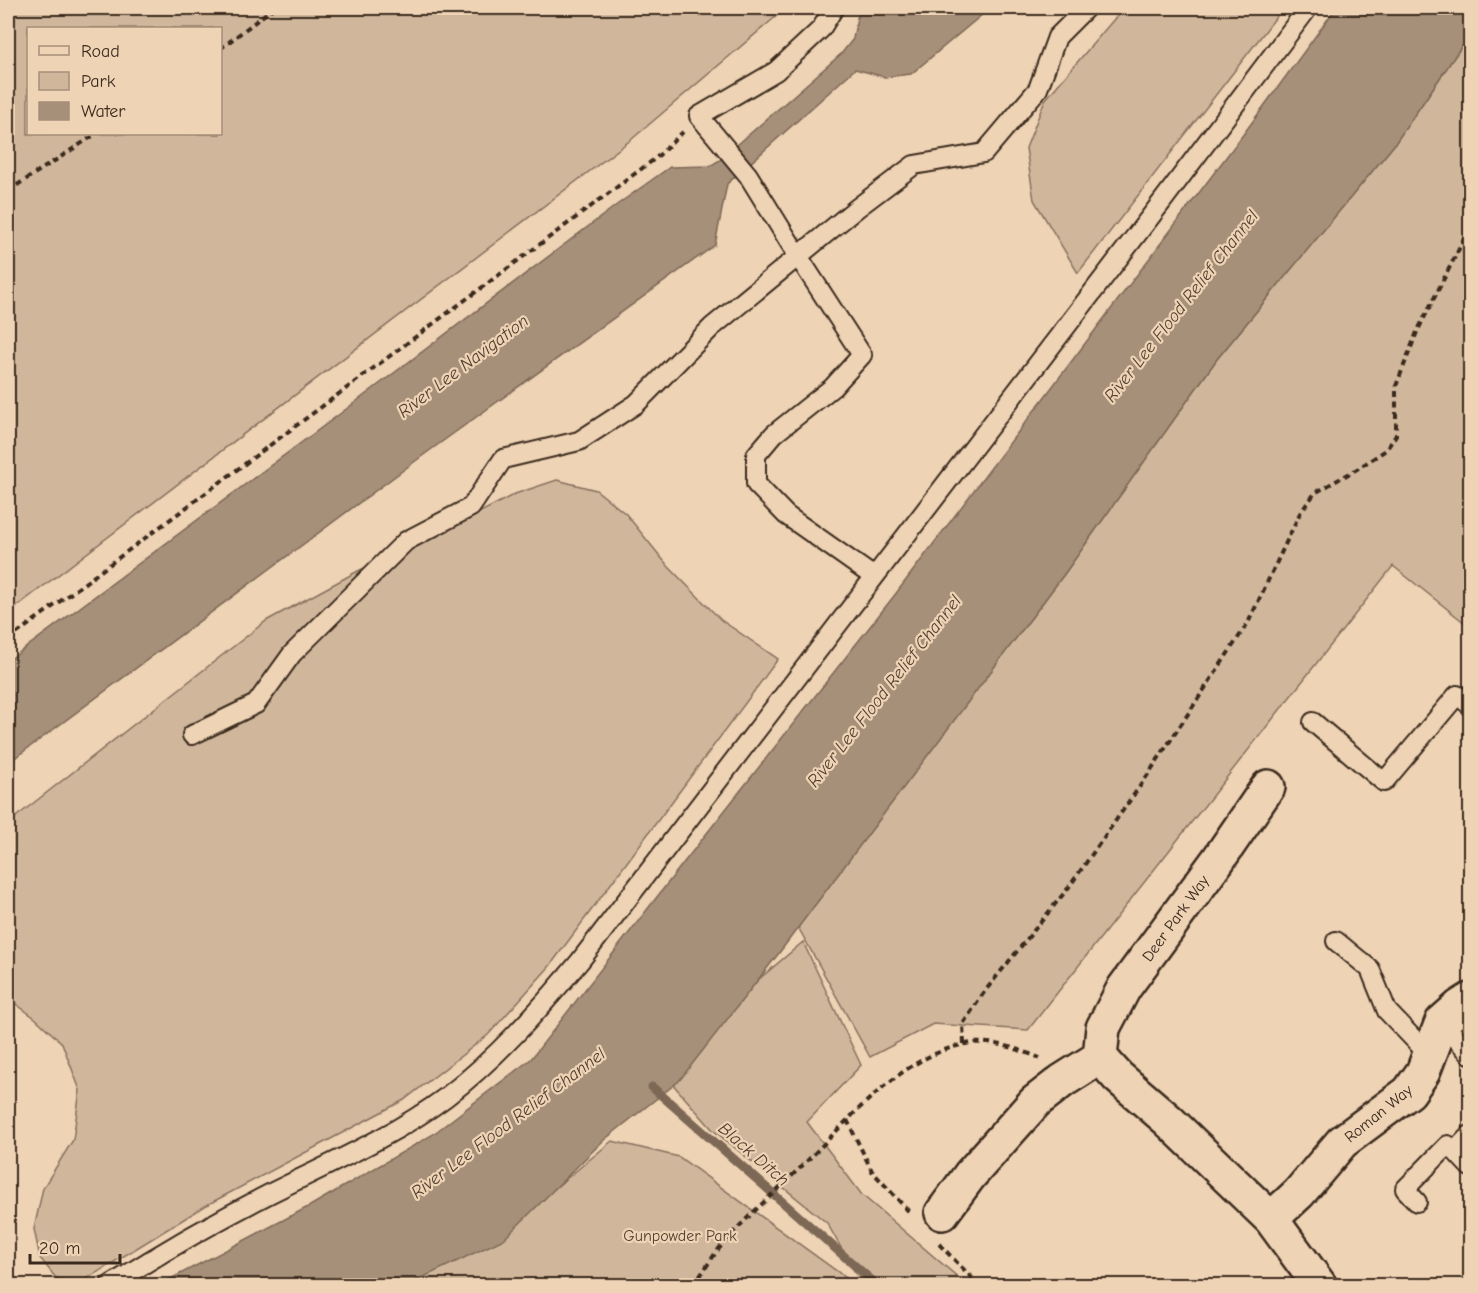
<svg xmlns="http://www.w3.org/2000/svg" width="1478" height="1293" viewBox="0 0 1478 1293" font-family="'Comic Neue',sans-serif">
<style>
.green{fill:#d0b79c;stroke:#86705d;stroke-width:1.5;fill-rule:evenodd}
.water{fill:#a7907a;stroke:#7c6755;stroke-width:1.5}
.lines{fill:none;stroke-linecap:round;stroke-linejoin:round}
.stream{stroke:#7c6755;stroke-width:9}
.service-casing{stroke:#3b2a1e;stroke-width:22}
.minor-casing{stroke:#3b2a1e;stroke-width:38}
.path{stroke:#3b2a1e;stroke-width:4;stroke-dasharray:6 4.5;stroke-linecap:butt}
.service{stroke:#eed3b5;stroke-width:18}
.minor{stroke:#eed3b5;stroke-width:33}
.labels{text-anchor:middle;stroke-width:4.5;stroke-linejoin:round;paint-order:stroke}
.street-label{font-size:16px;fill:#3b2a1e;stroke:#eed3b5}
.park-label{font-size:16px;fill:#513f31;stroke:#eed3b5}
.water-label{font-size:18px;font-style:italic;fill:#513e30;stroke:#eed3b5}
</style>
<rect width="100%" height="100%" fill="#eed3b5"/>
<filter id="ink" filterUnits="userSpaceOnUse"><feTurbulence type="fractalNoise" baseFrequency=".0167" numOctaves="2"/><feDisplacementMap in="SourceGraphic" scale="12" xChannelSelector="R" yChannelSelector="G"/><feConvolveMatrix kernelMatrix="1 2 1 2 8 2 1 2 1" color-interpolation-filters="sRGB"/></filter>
<g filter="url(#ink)">
<path class="green" d="M8,8H786L632,139L8,613ZM220,28V134H28V28Z
M1127,8H1283L1078,273L1034,200L1026,148L1045,100L1115,18Z
M1470,34V627L1393,566L1028,1030L933,1024L870,1057L798,927L1065,573L1217,359L1394,145Z
M557,480L596,490L626,514L668,566L721,620L778,659L549,967L488,1035L404,1100L205,1206L80,1283L56,1278L40,1258L34,1229L43,1188L73,1140L80,1090L62,1043L35,1018L8,998V823L266,621L358,571L431,538L515,494Z
M803,942L861,1065L807,1122L862,1195L967,1285H862L827,1223L713,1130L662,1072L707,1023Z
M612,1141L679,1157L856,1285L390,1286L502,1232Z"/>
<path class="water" d="M862,8H990L911,74L885,77L855,69L727,184L715,245L425,454L8,763V661L337,416L618,204L670,167L710,166L720,160L841,54L853,39L857,18Z
M1336,8H1470V34L1394,145L1217,359L1065,573L779,953L679,1081L604,1140L504,1239L407,1285H159L310,1206L432,1135L531,1059L681,866L894,596L1242,136Z"/>
<g class="lines">
<path class="stream" d="M652,1087L878,1286"/>
<g class="service-casing">
<path id="service" d="M834,8L821,29L776,71L699,116L748,175L798,256L862,355L833,387L774,434L756,455V484L786,515L874,577
M1313,722L1384,782L1457,695L1470,705
M192,735L256,704L292,654L406,541L471,507L503,459L579,441L636,404L712,327L857,208L914,165L984,153L1038,89L1057,37L1086,8
M1336,941L1370,969L1387,1011L1430,1056
M1442,1022L1470,1054
M1470,1135L1455,1151L1470,1167
M1417,1202L1405,1189L1448,1145L1455,1151
M109,1286C162,1252 216,1221 271,1193C329,1164 394,1136 446,1097C497,1058 539,1010 580,961L1164,199L1308,8"/>
</g>
<g class="minor-casing">
<path id="minor" d="M1268,787L1218,860L1124,988L1103,1028L1100,1057L1118,1077L1168,1120L1271,1219L1320,1286
M942,1213L970,1175L1035,1102L1062,1081L1100,1057
M1271,1219L1299,1193L1342,1142L1409,1092L1423,1072L1442,1022L1459,1007L1470,1000"/>
</g>
<path class="path" d="M220,49L273,8
M8,191L96,134
M8,640L656,158L683,132
M964,1044L963,1024L985,991L1069,887L1147,776L1248,623L1300,513L1315,493L1357,469L1386,450L1396,435V386L1417,332L1470,227
M847,1120L872,1171L911,1214
M939,1244L980,1286
M701,1286L698,1279C707,1266 716,1251 727,1239C753,1211 782,1186 809,1159C851,1117 900,1059 961,1045C989,1038 1015,1048 1040,1058"/>
<use href="#service" class="service"/>
<use href="#minor" class="minor"/>
</g>
</g>
<g class="labels">
<g class="street-label">
<text transform="translate(1175 918) rotate(-54)" y="6">Deer Park Way</text>
<text transform="translate(1378 1113) rotate(-39)" y="6">Roman Way</text>
</g>
<g class="park-label">
<text x="680" y="1241">Gunpowder Park</text>
</g>
<g class="water-label">
<text transform="translate(1181 306) rotate(-52)" y="6">River Lee Flood Relief Channel</text>
<text transform="translate(463 366) rotate(-37)" y="6">River Lee Navigation</text>
<text transform="translate(884 691) rotate(-52)" y="6">River Lee Flood Relief Channel</text>
<text transform="translate(508 1123) rotate(-37)" y="6">River Lee Flood Relief Channel</text>
<text transform="translate(754 1154) rotate(41)" y="6">Black Ditch</text>
</g>
</g>
<rect width="1478" height="1293" fill="none" stroke="#eed3b5" stroke-width="30"/>
<rect x="15" y="15" width="1448" height="1263" fill="none" stroke="#3b2a1e" stroke-width="2" filter="url(#ink)"/>
<rect x="27" y="27" width="195" height="108" fill="#eed3b5" stroke="#a68f79" stroke-width="1.5"/>
<rect x="39" y="46" width="30" height="9" fill="#eed3b5" stroke="#a68f79" stroke-width="1.5"/>
<text x="81" y="57" font-size="18" fill="#3b2a1e">Road</text>
<rect x="39" y="72" width="30" height="18" fill="#d0b79c" stroke="#a68f79" stroke-width="1.5"/>
<text x="81" y="87" font-size="18" fill="#3b2a1e">Park</text>
<rect x="39" y="102" width="30" height="18" fill="#a7907a" stroke="#a68f79" stroke-width="1.5"/>
<text x="81" y="117" font-size="18" fill="#3b2a1e">Water</text>
<path d="M30 1254v9h90v-9" fill="none" stroke="#3b2a1e" stroke-width="3"/>
<text x="39" y="1254" font-size="18" fill="#3b2a1e" stroke="#eed3b5" stroke-width="4.5" paint-order="stroke">20 m</text>
</svg>
